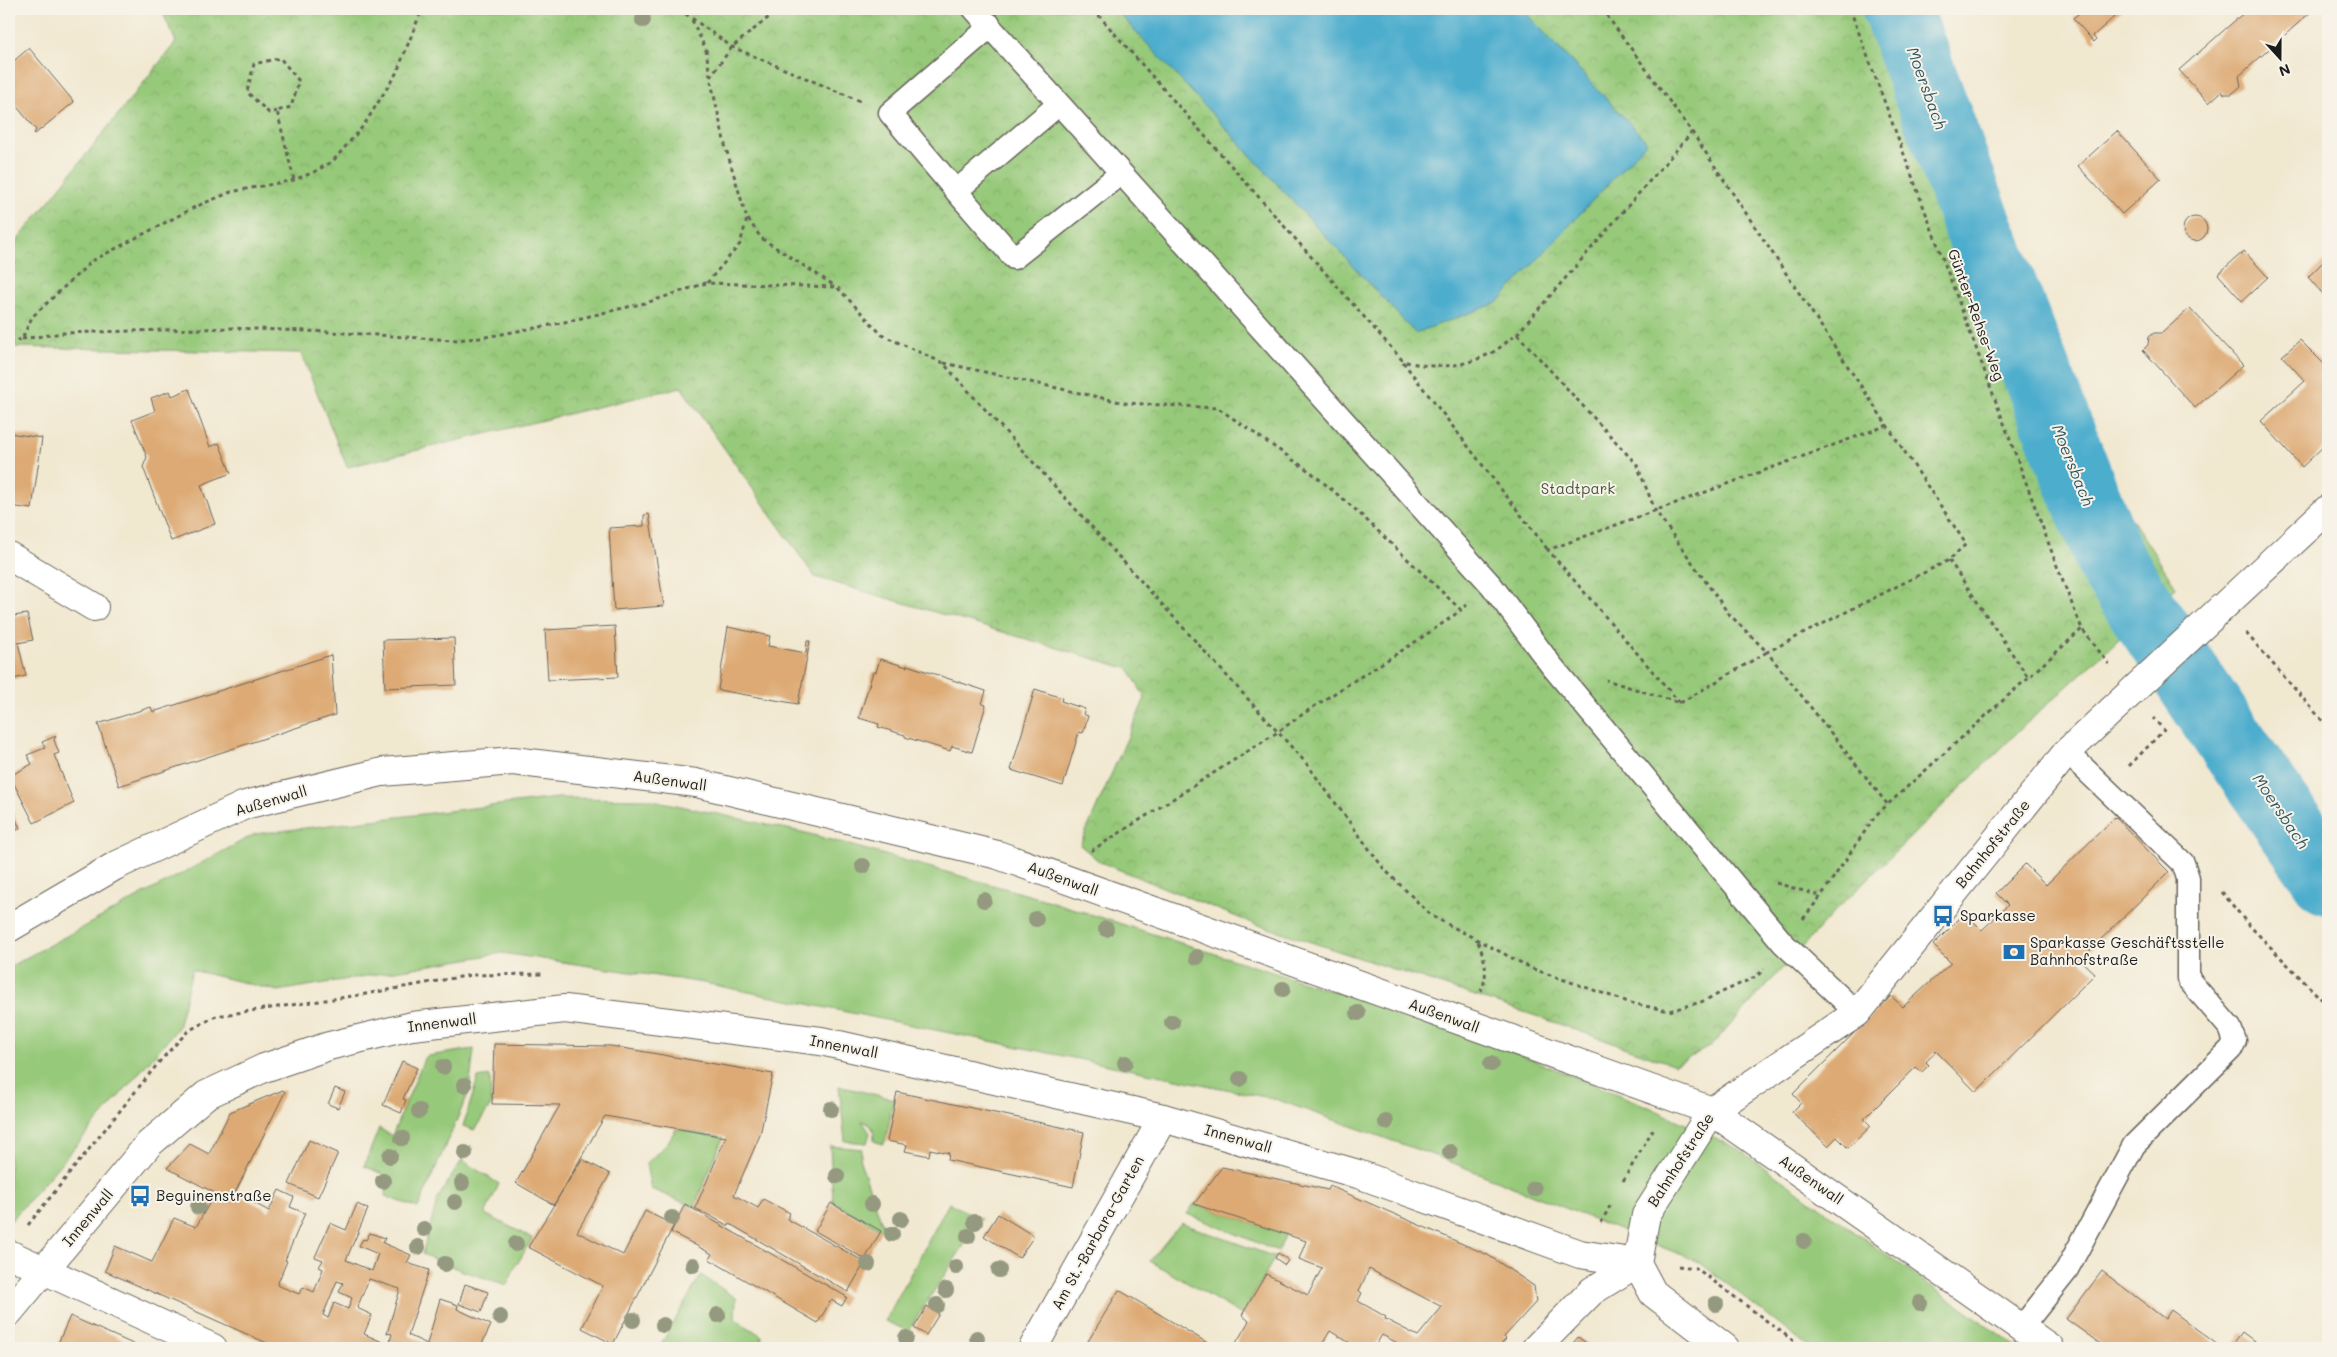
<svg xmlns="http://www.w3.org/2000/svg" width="2337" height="1357" viewBox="0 0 2337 1357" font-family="Mali,sans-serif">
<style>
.grass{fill:#96c979;stroke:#59724a}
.park{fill:url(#park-crowns);stroke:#59724a}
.water{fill:#4eadcd;stroke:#356474}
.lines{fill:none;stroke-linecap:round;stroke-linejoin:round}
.river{stroke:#4eadcd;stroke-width:70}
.building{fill:#ddaa74;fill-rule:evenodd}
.service-casing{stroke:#67635b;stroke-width:25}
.pedestrian-casing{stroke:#67635b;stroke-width:30}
.minor-casing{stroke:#67635b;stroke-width:30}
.tertiary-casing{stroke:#67635b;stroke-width:30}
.path{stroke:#67635b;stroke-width:3;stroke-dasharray:4 4;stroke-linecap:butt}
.service{stroke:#fff;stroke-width:22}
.pedestrian{stroke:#fff;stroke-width:28}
.minor{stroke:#fff;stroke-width:28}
.tertiary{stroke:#fff;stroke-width:28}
.tree{fill:#94997f}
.labels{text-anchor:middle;stroke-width:4;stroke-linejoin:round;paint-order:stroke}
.street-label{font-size:15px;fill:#1c1c1c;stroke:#f7f3e8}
.park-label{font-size:15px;fill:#47593d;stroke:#f7f3e8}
.poi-label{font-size:15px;fill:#1c1c1c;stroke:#f7f3e8;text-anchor:start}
.water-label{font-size:16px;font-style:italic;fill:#305663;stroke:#f7f3e8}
</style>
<defs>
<pattern id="park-crowns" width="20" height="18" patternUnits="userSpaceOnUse" patternTransform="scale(1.25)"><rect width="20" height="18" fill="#96c979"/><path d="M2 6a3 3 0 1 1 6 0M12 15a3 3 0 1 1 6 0" fill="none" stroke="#81ac68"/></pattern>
</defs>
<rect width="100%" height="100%" fill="#f7f3e8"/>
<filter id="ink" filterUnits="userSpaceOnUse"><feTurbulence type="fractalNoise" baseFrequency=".02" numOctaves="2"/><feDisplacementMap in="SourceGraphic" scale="10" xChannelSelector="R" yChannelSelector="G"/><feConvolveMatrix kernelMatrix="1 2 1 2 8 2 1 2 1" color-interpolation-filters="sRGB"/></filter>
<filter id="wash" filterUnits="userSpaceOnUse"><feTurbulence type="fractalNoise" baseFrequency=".0096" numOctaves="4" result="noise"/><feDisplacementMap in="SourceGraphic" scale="20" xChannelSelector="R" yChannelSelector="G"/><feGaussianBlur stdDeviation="1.12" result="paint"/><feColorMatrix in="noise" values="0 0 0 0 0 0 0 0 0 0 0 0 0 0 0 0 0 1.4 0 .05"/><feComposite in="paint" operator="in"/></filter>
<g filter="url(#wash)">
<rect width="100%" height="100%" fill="#f1e8d0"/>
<path class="grass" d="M557,798L648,799L806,833L1043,899L1476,1037L1649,1107L1738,1149L2018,1348H1809L1699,1262L1441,1158L1275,1099L704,983L502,953L278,991L192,970L178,1028L9,1223V967L255,834Z
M474,1049L469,1092L418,1208L385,1196L389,1177L364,1166L379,1128L392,1136L424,1059L428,1056Z
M490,1076L491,1105L474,1130L463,1126L478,1078Z
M839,1086L894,1099L885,1142L882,1144L874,1141C874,1129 873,1125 862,1121L870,1133L867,1143L845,1141Z
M676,1129L723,1138L694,1207L651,1189L646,1164L668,1142Z
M830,1146L862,1149L860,1161L885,1232L833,1202Z
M462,1160L499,1184L485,1214L532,1238L518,1263L516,1264L507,1285L460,1270L422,1254L438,1198Z
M949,1203L981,1219L908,1331L885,1321Z
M1194,1204L1286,1234L1278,1251L1187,1214Z
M1181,1223L1275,1257L1242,1315L1150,1261Z
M701,1275L736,1298L735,1319L762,1336L761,1348H659Z"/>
<path class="park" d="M161,9H1931L2038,320L2106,479L2176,587L2027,723L1836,910L1711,1046L1675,1065L1545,1019L1247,921L1100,862L1080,845L1145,698L1129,669L815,577L681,387L347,467L301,353L9,347V251L176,42Z"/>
<path class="water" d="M1115,9H1522L1647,142L1497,303L1415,333Z"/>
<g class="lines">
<path class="river" d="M1897,9L1974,215L2112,564L2225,733L2328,880"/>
</g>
<g id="blocks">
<path class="building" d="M2080,9H2123L2093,36L2096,40L2094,42L2073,18L2082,11Z
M2248,9H2314L2239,76L2241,86L2232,94H2224L2222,91L2209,103L2179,70Z
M29,48L74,102L35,134L34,133L36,130L9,97V65Z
M2117,131L2161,179L2122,214L2078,166Z
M2183 229a12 12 0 1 1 24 0a12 12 0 1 1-24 0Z
M2244,251L2268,277L2242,301L2218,274Z
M2326,259L2328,261V300L2308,277Z
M2190,308L2243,365L2195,408L2143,350L2148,345L2149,337L2154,333H2162Z
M2300,340L2328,368V442L2302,467L2261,421L2305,381L2282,356Z
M189,389L210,447L219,443L231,473L201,485L215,524L171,541L143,467L147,457L132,420L155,411L151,398L170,391L172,396Z
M9,433L42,438L32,509L9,506Z
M649,514L664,606L614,610L609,528L644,526V515Z
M11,609L13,616L27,614L33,640L18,643L26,676L9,680V610Z
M615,626L618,677L548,680L545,630Z
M728,627L770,636L768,646L806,653L807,641H810L798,704L718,690Z
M454,638L456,685L385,688L383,640Z
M331,655L335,715L119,786L98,724L151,707L153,712Z
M880,659L907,667V665L986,691L982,704L986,705L972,752L952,746L950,751L905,737V735L878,727L879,724L859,718L873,672H876Z
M1035,689L1062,698L1061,701L1085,709L1083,714L1088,716L1083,733L1079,732L1063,786L1011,770Z
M56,736L54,740L59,753L54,755L74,803L34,823L10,776L32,764L27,755L45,748L42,742Z
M9,806L20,828L9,834Z
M2115,817L2169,872L2080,960L2095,974L1976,1092L1936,1051L1926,1062L1929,1065L1922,1072L1916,1067L1864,1119L1871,1126L1848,1148L1837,1137L1828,1146L1792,1112L1801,1103L1793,1094L1891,996L1903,1007L1951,963L1933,945L1965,913L1982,930L2008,905L1996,893L2025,864L2046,885Z
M494,1044L611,1046L773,1074L760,1135L734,1195L758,1208L763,1199L790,1213L787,1219L865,1262L848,1292L730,1224L729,1226L695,1208L726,1137L605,1116L554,1205L516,1183L560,1105L492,1104Z
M402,1061L417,1068L403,1099L406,1100L401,1113L383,1105Z
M335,1088L345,1092L338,1108L328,1104Z
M283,1090L285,1092L235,1193L269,1211L279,1190L294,1197L290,1207L305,1213L285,1260L287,1261L277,1285L299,1294L303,1287L314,1292L323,1269L319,1267L323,1260L315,1257L330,1223L346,1230L357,1204L368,1209L346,1260L372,1271L378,1254L359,1246L363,1239L366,1240L370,1233L385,1238L383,1243L411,1255L407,1263L429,1270L408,1335L427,1344L440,1299L458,1305L457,1309L491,1325L480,1348H278L105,1271L115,1246L152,1262L174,1218L196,1227L215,1193L167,1168L190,1144L209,1154L230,1112ZM369,1279L400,1289L387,1333L392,1334L389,1345L364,1334L372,1315L357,1308ZM337,1281L343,1283L339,1292L352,1298L348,1309L334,1303L328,1318L323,1315Z
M897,1092L1084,1132L1073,1187L948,1160L949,1153L930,1149L929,1156L905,1151L907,1145L887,1141Z
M309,1140L338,1153L318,1197L289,1184Z
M582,1159L610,1174L577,1232L623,1255L645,1211L674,1225L613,1344L582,1328L603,1286L528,1247Z
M1222,1167L1328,1190L1330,1186L1488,1255L1534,1286L1536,1302L1504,1337L1506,1339L1498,1348H1407L1382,1335L1374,1348H1358L1330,1331L1320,1348H1233L1249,1321L1242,1315L1266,1274L1308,1295L1322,1268L1299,1259L1306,1241L1194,1204ZM1369,1269L1442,1307L1418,1336L1385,1319L1386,1317L1358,1301L1362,1293L1359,1291Z
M831,1203L881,1231L865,1259L815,1231Z
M685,1204L726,1228L847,1297L842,1306L831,1300L818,1323L709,1259L712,1254L671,1232Z
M998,1214L1034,1236L1019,1258L984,1236Z
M1278,1253L1288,1260L1285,1265L1275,1258Z
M2102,1271L2165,1319L2171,1310L2222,1348H2106L2066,1319Z
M465,1284L488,1292L481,1312L459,1304Z
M1119,1290L1216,1348H1084Z
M927,1306L939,1314L926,1335L914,1328Z
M70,1316L142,1348H56Z
M2242,1332L2258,1344L2255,1348H2230Z
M1578,1337L1593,1348H1569Z"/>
</g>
</g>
<g filter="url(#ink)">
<use href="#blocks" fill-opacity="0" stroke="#67635b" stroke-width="1"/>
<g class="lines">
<g class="service-casing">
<path id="service" d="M974,9L1492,586L1551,665L1783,943L1857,1013
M1059,104L956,191L1014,258L1120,174
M956,191L890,113L984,32L989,24
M2022,1327L2065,1273L2134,1145L2231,1049L2235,1041L2230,1028L2188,979V878L2183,863L2067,752"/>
</g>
<g class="pedestrian-casing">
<path id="pedestrian" d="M1536,1348L1592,1291L1637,1263"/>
</g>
<g class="minor-casing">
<path id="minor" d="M9,556L94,607
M9,1254L213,1348
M1033,1348L1163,1118"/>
</g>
<g class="tertiary-casing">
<path id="tertiary" d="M9,928L115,866L245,805L382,772L513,761L696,783L998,855L1712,1111L2050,1348
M1637,1263L1646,1215L1712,1111L1857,1013L2067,752L2328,509
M1637,1263L1653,1293L1725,1348
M9,1312L149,1144L206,1095L264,1068L329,1046L412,1026L565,1009L821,1041L1163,1118L1358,1174L1580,1254L1637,1263"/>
</g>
<path class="path" d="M679,9L732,47L860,101
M1093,9L1403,361C1431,369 1462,368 1489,354C1499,350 1508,340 1517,334L1692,132
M1602,9L1692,132L1966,544L1949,560L1767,652L1888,805
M1850,9L2060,574L2082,629L2109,664
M692,20L706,50L710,76
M277,111L269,113L247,92L254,64L280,58L299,81L291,107L277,111L294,180
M748,219L761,238L835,286
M707,283L740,244L747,219L725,145L710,77L732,47L779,9
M1517,334L1637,465L1655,510L1728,613L1767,652L1680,703L1606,680
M22,339L63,333L232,328L330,332L453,340L480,338L556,324L649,302L706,283L837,287L882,335L943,363L1306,763L1384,869L1432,916L1533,969L1631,1003L1669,1011L1701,1002L1757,976L1764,969
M9,343L22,339L32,317L92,261L195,207L231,192L294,180L314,172L333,161L364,125L397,72L422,9
M1403,362L1548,550
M944,363L1125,403L1218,408L1312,473L1357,511L1461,610L1467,605
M1949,560L2028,677
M2246,633L2328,727
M1680,703L1548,550L1888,425
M2129,766L2164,730L2153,718
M1091,851L1278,732C1337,688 1402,654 1461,610
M1776,883L1821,896
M2222,892L2247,923L2328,1006
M1803,919L1821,896L1876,815L2082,629
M1478,942C1485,959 1489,973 1481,991
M1623,1181L1655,1126
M1601,1223L1612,1202
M28,1225L160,1061L188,1031L216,1016L360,995L471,975L545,974
M1678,1266L1696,1268L1803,1348"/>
<use href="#service" class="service"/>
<use href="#pedestrian" class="pedestrian"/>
<use href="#minor" class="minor"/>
<use href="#tertiary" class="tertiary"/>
</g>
<g class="tree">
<circle cx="643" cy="20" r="8"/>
<circle cx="863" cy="866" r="8"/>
<circle cx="984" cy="900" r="8"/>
<circle cx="1036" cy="919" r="8"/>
<circle cx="1106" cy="929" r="8"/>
<circle cx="1197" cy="957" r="8"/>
<circle cx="1283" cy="989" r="8"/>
<circle cx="1358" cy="1013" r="8"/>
<circle cx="1172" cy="1022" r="8"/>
<circle cx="1125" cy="1063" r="8"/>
<circle cx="1491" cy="1064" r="8"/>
<circle cx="443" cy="1067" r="8"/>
<circle cx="1240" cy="1079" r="8"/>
<circle cx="464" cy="1085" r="8"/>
<circle cx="831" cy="1109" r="8"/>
<circle cx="419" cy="1111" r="8"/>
<circle cx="1386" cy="1122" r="8"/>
<circle cx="402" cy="1138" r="8"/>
<circle cx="1450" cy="1152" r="8"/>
<circle cx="465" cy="1153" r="8"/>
<circle cx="390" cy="1156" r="8"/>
<circle cx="837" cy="1176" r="8"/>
<circle cx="383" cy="1181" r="8"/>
<circle cx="462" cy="1183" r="8"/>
<circle cx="1534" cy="1189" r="8"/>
<circle cx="455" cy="1202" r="8"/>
<circle cx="872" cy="1204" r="8"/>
<circle cx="198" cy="1207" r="8"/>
<circle cx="672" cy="1218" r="8"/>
<circle cx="901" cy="1219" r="8"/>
<circle cx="975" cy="1222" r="8"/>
<circle cx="424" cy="1229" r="8"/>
<circle cx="892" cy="1234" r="8"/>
<circle cx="968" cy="1236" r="8"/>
<circle cx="1804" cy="1241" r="8"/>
<circle cx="516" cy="1244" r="8"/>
<circle cx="418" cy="1247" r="8"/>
<circle cx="445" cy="1264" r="8"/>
<circle cx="868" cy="1264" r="8"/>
<circle cx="693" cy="1265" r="8"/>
<circle cx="956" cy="1267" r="8"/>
<circle cx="999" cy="1270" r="8"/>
<circle cx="946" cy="1290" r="8"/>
<circle cx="1920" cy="1303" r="8"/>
<circle cx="1716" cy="1304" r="8"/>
<circle cx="937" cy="1305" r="8"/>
<circle cx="718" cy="1315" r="8"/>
<circle cx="500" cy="1317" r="8"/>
<circle cx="633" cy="1320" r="8"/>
<circle cx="663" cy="1325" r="8"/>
<circle cx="906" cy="1338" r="8"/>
<circle cx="977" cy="1338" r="8"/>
</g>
</g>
<defs>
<g id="bus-bare" transform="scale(1.725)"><path d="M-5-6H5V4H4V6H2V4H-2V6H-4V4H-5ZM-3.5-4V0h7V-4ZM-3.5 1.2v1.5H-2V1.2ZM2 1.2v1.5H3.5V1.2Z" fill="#1f6fb2" stroke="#f7f3e8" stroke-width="2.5" paint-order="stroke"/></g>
<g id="bank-bare" transform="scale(1.725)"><path d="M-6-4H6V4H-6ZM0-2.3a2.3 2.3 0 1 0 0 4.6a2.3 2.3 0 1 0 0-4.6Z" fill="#1f6fb2" stroke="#f7f3e8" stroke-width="2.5" paint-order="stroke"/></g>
</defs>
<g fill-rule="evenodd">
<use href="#bus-bare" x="1943" y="916"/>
<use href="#bank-bare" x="2014" y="952"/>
<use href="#bus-bare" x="140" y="1196"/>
</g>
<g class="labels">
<g class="street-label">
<text transform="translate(1976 315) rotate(70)" y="5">Günter-Rehse-Weg</text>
<text transform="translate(670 781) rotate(8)" y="5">Außenwall</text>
<text transform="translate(271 801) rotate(-16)" y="5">Außenwall</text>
<text transform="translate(1993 844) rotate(-51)" y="5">Bahnhofstraße</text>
<text transform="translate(1063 879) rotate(20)" y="5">Außenwall</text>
<text transform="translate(1444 1016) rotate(20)" y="5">Außenwall</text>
<text transform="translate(442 1023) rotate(-7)" y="5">Innenwall</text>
<text transform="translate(844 1047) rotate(11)" y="5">Innenwall</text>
<text transform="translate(1238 1139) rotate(16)" y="5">Innenwall</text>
<text transform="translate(1681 1160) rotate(-57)" y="5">Bahnhofstraße</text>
<text transform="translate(1811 1180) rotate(35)" y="5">Außenwall</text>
<text transform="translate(88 1218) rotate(-50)" y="5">Innenwall</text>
<text transform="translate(1098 1233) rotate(-61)" y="5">Am St.-Barbara-Garten</text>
</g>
<g class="park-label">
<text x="1578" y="494">Stadtpark</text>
</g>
<g class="poi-label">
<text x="1960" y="921">Sparkasse</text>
<text x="2030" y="948">Sparkasse Geschäftsstelle<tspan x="2030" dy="17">Bahnhofstraße</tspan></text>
<text x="156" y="1201">Beguinenstraße</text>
</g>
<g class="water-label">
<text transform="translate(1927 88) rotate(70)" y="6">Moersbach</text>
<text transform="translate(2073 465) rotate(68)" y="6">Moersbach</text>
<text transform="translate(2281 811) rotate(56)" y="6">Moersbach</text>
</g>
</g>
<rect width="2337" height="1357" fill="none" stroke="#f7f3e8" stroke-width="30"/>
<g transform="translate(2280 58) rotate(159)" stroke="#f7f3e8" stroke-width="4" paint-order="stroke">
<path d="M0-4L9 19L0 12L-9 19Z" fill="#1c1c1c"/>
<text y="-8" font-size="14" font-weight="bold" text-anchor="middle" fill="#1c1c1c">N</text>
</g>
</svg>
